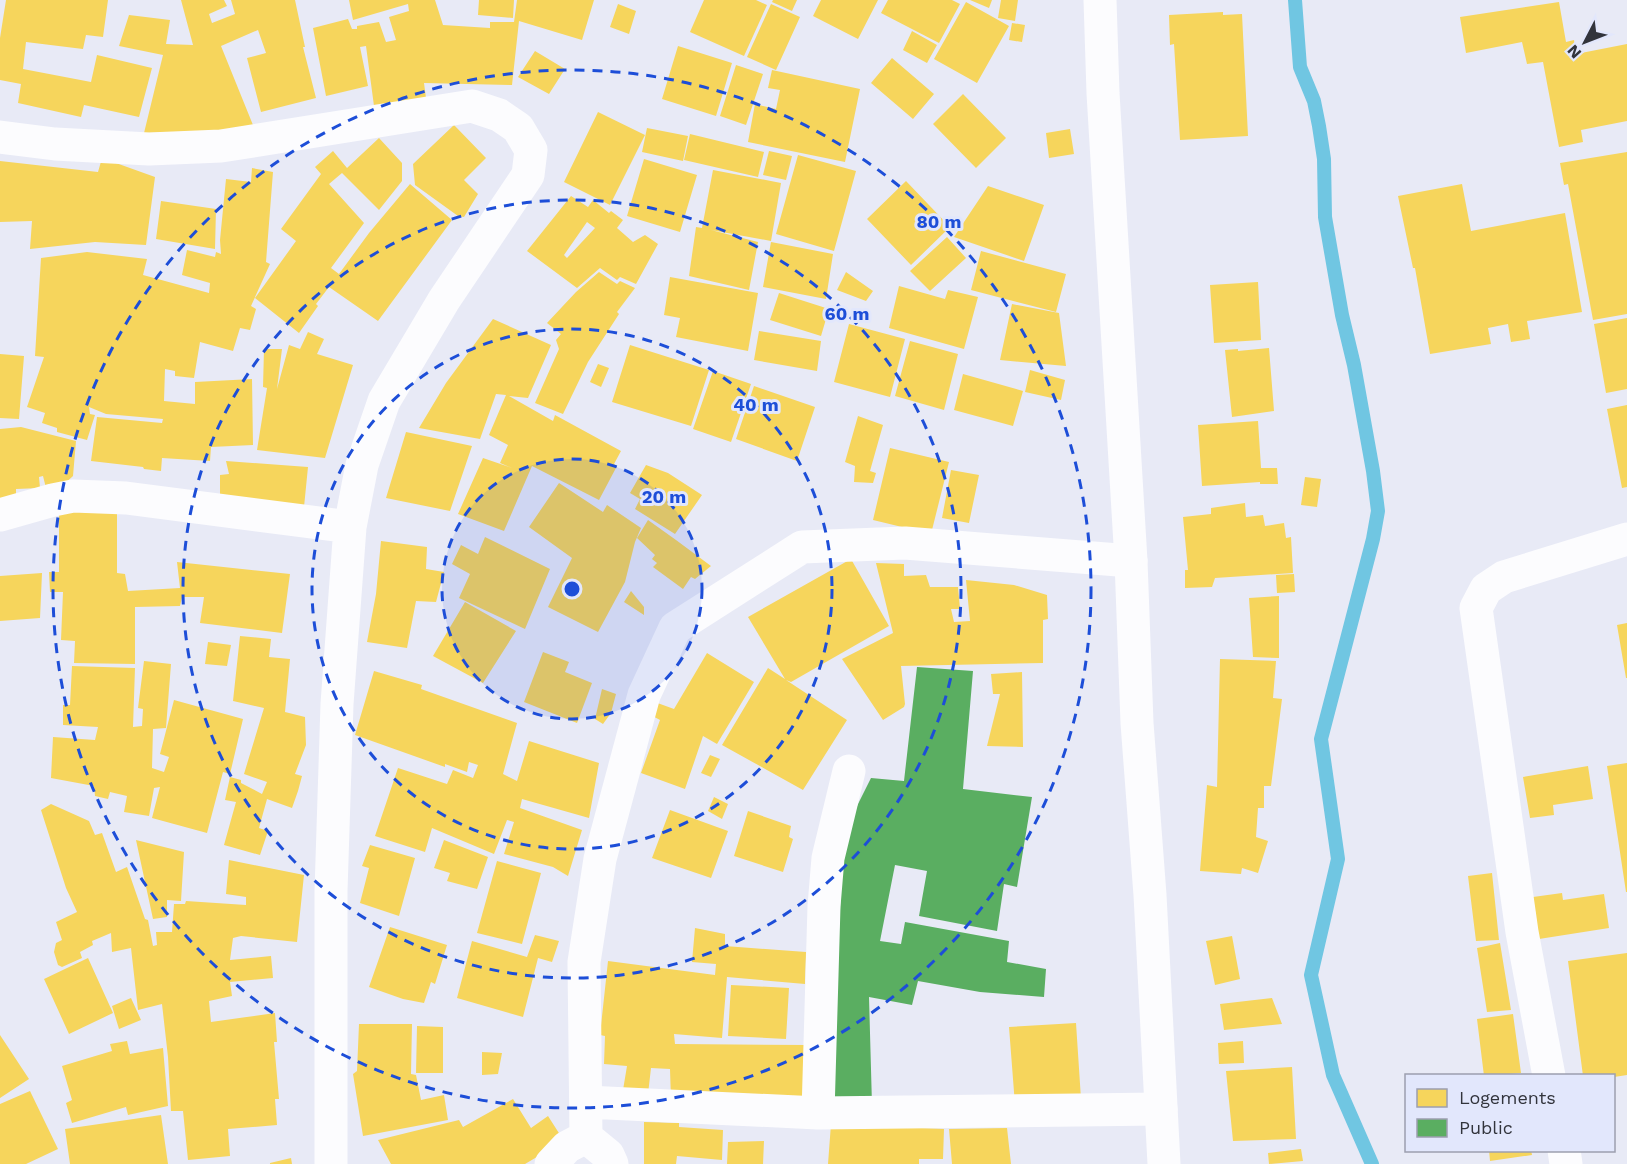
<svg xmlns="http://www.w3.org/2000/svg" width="1627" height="1164" viewBox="0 0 1627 1164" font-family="'Work Sans',sans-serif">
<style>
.homes{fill:#f6d55c;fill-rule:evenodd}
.public{fill:#5aae61}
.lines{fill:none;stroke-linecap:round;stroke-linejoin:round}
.stream{stroke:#70c6e2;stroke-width:14}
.minor{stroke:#fcfcfe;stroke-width:33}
.secondary{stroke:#fcfcfe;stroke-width:33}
.ring{fill:none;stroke:#1d4ed8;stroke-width:3;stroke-dasharray:10 8}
.centre{fill:#1d4ed8;stroke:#e2e7fc;stroke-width:3}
.ring-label{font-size:18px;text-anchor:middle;font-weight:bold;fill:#1d4ed8;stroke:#e2e7fc;stroke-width:6;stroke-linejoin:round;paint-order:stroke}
</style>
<rect width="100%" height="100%" fill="#e8eaf6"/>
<path class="homes" d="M6,0H108L103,37L86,35L83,49L26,42L23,69L91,82L97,55L152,68L139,117L84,105L81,117L18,103L21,84L0,80V38Z
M181,0H224L227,6L209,14L212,23L235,14L231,0H295L305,47H303L316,98L261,112L247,58L266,53L258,30L221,46L255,130L144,133L163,55L119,46L129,15L170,20L166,44L193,45Z
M349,0H435L443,25L490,28V22H514L517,0H594L582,40L519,21L512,85L424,83L426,98L374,106L366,46L360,47L368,86L326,96L313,28L348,19L352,29H357V26L379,22L386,42L396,40L389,17L409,11L408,4L353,20Z
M479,0H514L513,18L478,15Z
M704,0H756L767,5L744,56L690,32Z
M773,0H797L792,11L772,2Z
M821,0H878L858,39L813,16Z
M888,0H952L960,4L939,43L881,13Z
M970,0H992L989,8Z
M1001,0H1018L1015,21L998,18Z
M966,2L1009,26L977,83L934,59Z
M1559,2L1566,42L1574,40L1576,54L1627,44V121L1581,130L1583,142L1559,147L1543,62L1527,64L1522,42L1466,53L1460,17Z
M618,4L636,11L629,34L610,27Z
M771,4L800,17L776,70L747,57Z
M1223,12V15L1242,14L1248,136L1180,140L1174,44L1170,45L1169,15Z
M1012,23L1025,25L1022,42L1009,40Z
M912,31L937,45L927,63L903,50Z
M678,46L732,63L716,116L662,99Z
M535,51L565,69L549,94L518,77Z
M892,58L934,94L913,119L871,83Z
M736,65L763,74L746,125L720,116Z
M772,70L860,89L845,162L748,142L755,104L776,109L780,90L768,88Z
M963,94L1006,138L976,168L933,124Z
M598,112L645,135L610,205L564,182Z
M454,125L486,158L464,180L478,194L464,217L458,216L415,185L413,164Z
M647,128L688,136L683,161L642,152Z
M1070,129L1074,154L1049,158L1046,133Z
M690,134L764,152L758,177L684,160Z
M379,138L402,163V181L379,210L342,173L329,184L364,223L331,268L339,274L369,233L410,184L452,220L378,321L329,287L316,304L318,306L299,333L255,298L296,241L281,229L321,174L315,167L333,151L347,168Z
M769,151L792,156L786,180L763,175Z
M1627,152V314L1593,320L1568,184L1564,185L1560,163Z
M798,155L856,171L834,251L776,234Z
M102,158L155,177L146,245L95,242L30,249L32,221L0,222V161L98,172Z
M644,159L697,175L680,232L627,216Z
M252,168L273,172L266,262L270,264L251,306L256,309L250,330L240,328L233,351L200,342L194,378L175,376V371L165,369L164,401L195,404V382L252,379L253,445L211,447L210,461L162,458L161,471L144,469L143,467L91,461L97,417L162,423L163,419L106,414L89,407L90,414L95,415L87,440L57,432V428L42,423L45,413L27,407L44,357L35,356L41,258L87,252L147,259L143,275L209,293L210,283L182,275L187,250L215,257L216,252L221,254L220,240L226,179L251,182Z
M713,170L781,183L771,241L711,230L758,242L749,290L689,276L696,227L702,228Z
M906,181L950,227L911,265L867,219Z
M1462,184L1471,231L1565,213L1582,312L1527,321L1530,339L1511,342L1508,324L1488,328L1491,344L1430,354L1415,268H1413L1398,196Z
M988,186L1044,205L1024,261L954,237Z
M571,196L588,207L593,200L609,213L611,211L623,220L617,228L633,242L645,235L658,244L636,284L620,277L617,280L600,268L577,288L527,251ZM587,222L595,228L567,258L564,255Z
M161,201L216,209L215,249L156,239Z
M947,237L966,258L930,291L910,271Z
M771,242L833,254L826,299L763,287Z
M981,251L1066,274L1056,312L971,290Z
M599,272L617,284L620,281L635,288L617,312L619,314L588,362L563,414L535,403L559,349L556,340L561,334L547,323L576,292Z
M846,272L873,291L866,301L837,290Z
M670,277L758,293L748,351L676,337L680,318L664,315Z
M1258,282L1261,340L1214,343L1210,285Z
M899,286L945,299L948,290L978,297L964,349L889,328Z
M779,293L829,309L821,336L770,320Z
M1012,304L1059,313L1066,366L1000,360Z
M1627,318V389L1606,393L1594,324Z
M493,319L551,345L528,398L509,396L553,421L555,415L621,451L614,464L617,466L599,500L532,466L504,531L458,514L483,458L512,468L500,463L508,445L489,435L506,395L496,394L480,439L419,428L446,383Z
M849,324L905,339L890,397L834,382Z
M759,331L821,341L817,371L754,360Z
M308,332L324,339L317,354L353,365L325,458L257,450L267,388L263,387L264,349H282L277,389L289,345L300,349Z
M910,341L958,354L944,410L895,396Z
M630,345L709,370L691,426L612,402Z
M1269,348L1274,411L1232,417L1225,350L1238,349V351Z
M0,354L24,356L19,419L0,418Z
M598,364L609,368L601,387L590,382Z
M1030,370L1065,380L1061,400L1025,392Z
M713,371L751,384L731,442L693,429Z
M963,374L1023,391L1013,426L954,410Z
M754,386L815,407L797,461L736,439Z
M1627,405V487L1622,488L1607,409Z
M858,416L883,425L870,471L876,473L873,483L854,482L855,466L845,462Z
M1258,421L1261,468H1277L1278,484H1260V482L1202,486L1198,425Z
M21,427L76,441L73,476L60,488H46L43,476L39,477L40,488L16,489V504L0,505V429Z
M406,432L472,446L450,511L386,498Z
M890,448L949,462L931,534L873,520Z
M226,461L308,467L304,507L220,502V475L229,474Z
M646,465L668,473L702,495L675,534L635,509L640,499L630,493Z
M951,470L979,475L969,523L942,518Z
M1305,477L1321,479L1317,507L1301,505Z
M559,483L603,512L607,505L641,528L635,542L625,582L598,632L548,607L572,558L529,527Z
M59,501H117V573L125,574L128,591L180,588L177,562L290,574L282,633L200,623L204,597H182L180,606L135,607V664L74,663L75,641L61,640L63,592H50L49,572H59Z
M1245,503L1246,517L1263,515L1265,526L1284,523L1286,538L1291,537L1293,573L1215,578L1212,587L1185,588V570H1188L1183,517L1211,514V508Z
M648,520L676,540L711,566L695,579L691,577L683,589L653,567L657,563L652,559L655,555L637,538Z
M485,537L550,569L525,629L459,598L470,574L452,564L461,545L478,554Z
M381,541L427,547L426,569L444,572L436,602L416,601L407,648L367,642L376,594Z
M851,559L889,626L791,682L786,680L847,720L803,790L722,745L768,668L785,679L748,617Z
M876,563L904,564V576L926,575L930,587H958L960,609H951L954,622L970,621L966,580L1014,585L1047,595L1048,619L1043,620V663L901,666L905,704L904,707L883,720L842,659L893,633Z
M42,573L40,618L0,621V576Z
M1294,574L1295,592L1277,593L1276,575Z
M631,591L644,607V615L624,602Z
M1279,596V658L1253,657L1249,598Z
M465,602L516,631L483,683L433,656Z
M1627,623V678H1626L1617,625Z
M240,636L271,639L269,657L290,659L285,712L305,717L306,745L295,774L302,776L298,791L292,808L267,799L259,828L268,831L260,855L224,845L236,802L225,800L230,777L241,780V783L262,794L267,782L244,774L264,708L233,701Z
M208,642L231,645L227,666L205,664Z
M543,652L569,662L565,672L592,683L577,723L524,702Z
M707,653L754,682L717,744L703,736L685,789L641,773L660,720L647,713L652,701L674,709Z
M1220,659L1276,661L1273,698L1282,699L1271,786H1264V808H1258L1256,837L1268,841L1258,873L1242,868L1241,874L1200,871L1207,785L1217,787Z
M144,661L171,664L166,728L153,729L152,768L164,772L169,757L160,754L174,700L243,719L230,774L223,772L207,833L152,818L160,787L154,788L149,816L124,812L127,796L110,792L108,799L95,796L94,786L51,778L53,737L95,740L98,727L63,725V705H70L72,666L135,668L133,727L142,726L143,709L138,708Z
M374,671L422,685L421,689L517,723L503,774L517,781L529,741L599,763L589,818L522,799L520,808L582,830L568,876L553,867L504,854L514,822L507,820L494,854L432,828L425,852L375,836L398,768L447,784L453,770L473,778L478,765L469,762L467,772L445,764V767L355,735Z
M1022,672L1023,747L987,746L1000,694H993L991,674Z
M602,689L616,694L611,713L603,724L595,719Z
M710,755L720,759L711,777L701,773Z
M1627,763V892H1626L1607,766Z
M1588,766L1593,799L1553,805L1554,815L1530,818L1523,777Z
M714,797L728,804L722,819L708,811Z
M51,804L89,821L95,835L102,833L116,872L127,867L145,919L148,920L153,946L157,945L156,932H172L174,904H185L186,901L246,905V897L226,894L229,860L304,875L297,942L241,936L233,938L230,960L271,956L273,978L230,982L232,996L209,1001L211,1022L275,1013L277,1042H274L279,1099H275L277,1125L228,1129L230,1156L188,1160L183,1111H171L168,1057L162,1004L138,1010L131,948L112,952L111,933L92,941L93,945L80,952L82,958L62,967L58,965L54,952L56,943L62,940L56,922L77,912L66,888L41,810Z
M670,810L728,831L711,878L652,858Z
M748,811L791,826L789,837L793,839L783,872L734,856Z
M136,840L184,852L181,901L167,900V917L153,919Z
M444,840L488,857L477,889L447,881L450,873L434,868Z
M370,845L415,858L399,916L360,903L369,868L362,866Z
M497,861L541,873L522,944L477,933Z
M1492,873L1499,940L1476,941L1468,876Z
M1562,893L1563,900L1604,894L1609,928L1539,939L1533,897Z
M390,927L447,945L435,984L431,982L424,1003L403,999L369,987Z
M695,928L725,934V946L806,952L805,984L727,977L722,1038L674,1034L675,1044L807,1045L804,1106L671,1100L670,1069L651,1068L648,1094L623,1090L627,1066L604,1064L605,1036L600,1035L608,961L715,975L716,964L692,962Z
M535,935L559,941L552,962L538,958L523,1017L457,998L472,941L527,957Z
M1232,936L1240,979L1215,985L1206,941Z
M1500,943L1511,1010L1487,1012L1477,948Z
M1627,953V1075L1614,1077V1076H1583L1568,961Z
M88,958L113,1013L69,1034L44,979Z
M731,985L789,988L786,1039L728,1036Z
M131,998L141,1020L119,1029L112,1006Z
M1272,998L1282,1024L1224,1030L1220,1004Z
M1513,1014L1521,1073L1484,1076L1477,1019Z
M1076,1023L1081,1099L1015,1105L1009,1027Z
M359,1024H412L411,1074L416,1075L421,1100L444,1095L448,1120L363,1136L353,1074L357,1071Z
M417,1026L443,1027V1073H416Z
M0,1035L29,1079L0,1098Z
M127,1041L130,1054L163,1048L168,1106L128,1115L126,1107L72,1123L66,1103L72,1100L62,1066L112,1051L110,1044Z
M1243,1041L1244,1063L1219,1064L1218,1043Z
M482,1052L502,1053L498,1074L482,1075Z
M1292,1067L1296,1139L1233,1141L1226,1071Z
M30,1091L58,1149L26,1164H0V1104Z
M513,1099L531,1128L548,1116L564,1141L525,1164H391L378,1140L459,1120L463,1127Z
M161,1115L168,1164H70L65,1129Z
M644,1122L679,1123V1127L723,1130L722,1160L677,1156L676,1164H644Z
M831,1124L944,1129L943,1159H919V1164H828Z
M1007,1128L1011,1164H952L949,1129Z
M764,1141L763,1164H727L728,1142Z
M1301,1149L1303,1161L1269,1164L1268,1153Z
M1489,1150H1531L1532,1155L1490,1161Z
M291,1158L292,1164H270V1163Z"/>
<path class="public" d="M917,667L973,671L963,789L1032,797L1017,887L1004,884L997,931L919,916L927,871L895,865L880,941L901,944L905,922L1009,941L1007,962L1046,969L1044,997L980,992L918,981L912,1005L869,997L872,1105L830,1107L844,832L871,778L904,781Z"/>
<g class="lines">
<path class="stream" d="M1295,0L1300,67L1314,101L1319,126L1324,159L1325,217L1342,315L1354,365L1373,471L1378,511L1373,539L1321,739L1338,859L1311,975L1333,1075L1372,1164"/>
<path class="minor" d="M0,137L55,144L149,149L221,146L472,106L499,115L518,128L531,150L528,175L444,300L384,401L362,465L350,527L337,704L331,891V1164
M0,515L53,500L73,496L126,498L350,527
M1549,1076L1522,932L1476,608L1486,589L1504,577L1627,539
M586,1102L818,1113L1161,1109
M818,1113L824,906L828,858L849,771
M586,1137L584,962L600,859L644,695L675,628L802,547L905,543L1131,561
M1564,1150L1566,1164
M551,1164L567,1147L586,1137L608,1155L612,1164"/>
<path class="secondary" d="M1100,0L1103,93L1131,561L1137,723L1150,895L1164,1164"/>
</g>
<circle cx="572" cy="589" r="130" fill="#1d4ed8" fill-opacity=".12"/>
<g class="ring">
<circle cx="572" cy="589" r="130"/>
<circle cx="572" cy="589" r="260"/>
<circle cx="572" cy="589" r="389"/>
<circle cx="572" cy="589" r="519"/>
</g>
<circle cx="572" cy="589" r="9" class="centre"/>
<g class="ring-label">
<text x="939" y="228">80 m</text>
<text x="847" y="320">60 m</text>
<text x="756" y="411">40 m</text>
<text x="664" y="503">20 m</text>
</g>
<rect x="1405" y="1074" width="210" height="78" fill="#e2e7fc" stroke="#9c9faf" stroke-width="1.5"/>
<rect x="1417" y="1089" width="30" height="18" fill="#f6d55c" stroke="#9c9faf" stroke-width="1.5"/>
<text x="1459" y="1104" font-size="18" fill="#32343c">Logements</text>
<rect x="1417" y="1119" width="30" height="18" fill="#5aae61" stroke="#9c9faf" stroke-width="1.5"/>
<text x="1459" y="1134" font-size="18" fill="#32343c">Public</text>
<g transform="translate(1585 42) rotate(228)" stroke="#e2e7fc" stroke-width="4.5" paint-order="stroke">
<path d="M0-4.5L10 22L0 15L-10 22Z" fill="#32343c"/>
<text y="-9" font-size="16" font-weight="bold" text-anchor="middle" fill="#32343c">N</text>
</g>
</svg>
